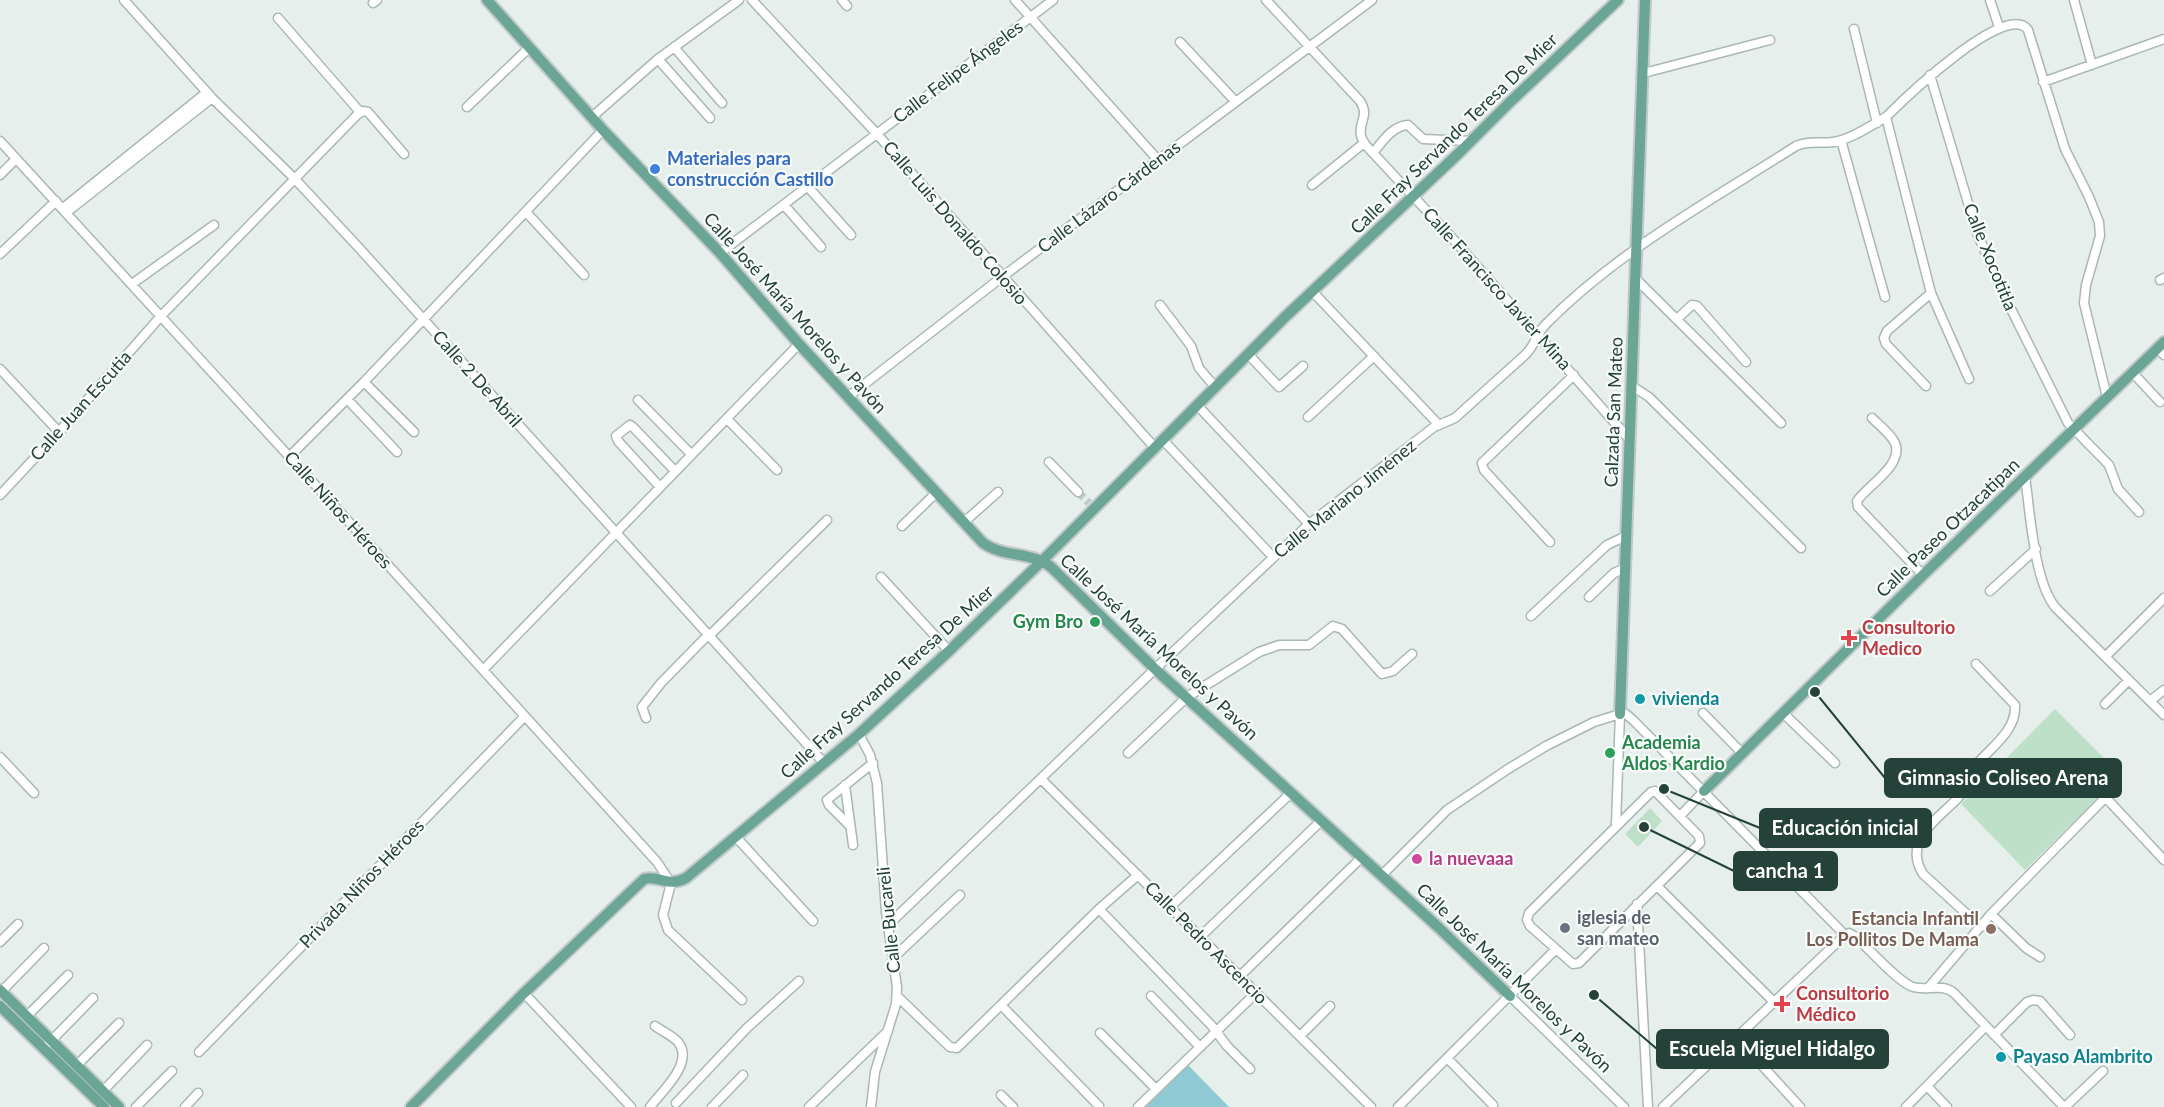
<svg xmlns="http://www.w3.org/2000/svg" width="2164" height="1107" viewBox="0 0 2164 1107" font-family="Lato,sans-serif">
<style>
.green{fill:#bfe0c8}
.water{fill:#8ec9d4}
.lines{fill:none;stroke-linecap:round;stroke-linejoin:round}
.minor-tunnel{stroke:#bfccc8;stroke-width:8;stroke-dasharray:8 4;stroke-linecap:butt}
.minor-casing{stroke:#a8b8b2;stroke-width:11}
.major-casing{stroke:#c2cac8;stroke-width:14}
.minor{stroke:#fff;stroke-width:8}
.major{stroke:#6aa596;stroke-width:10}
.shop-dot{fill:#3f7fe0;stroke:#f7fbf9;stroke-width:2}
.leisure-dot{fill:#2e9e5b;stroke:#f7fbf9;stroke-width:2}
.health-dot{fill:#e0444e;stroke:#f7fbf9;stroke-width:2}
.culture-dot{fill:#0f9aa8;stroke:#f7fbf9;stroke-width:2}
.hotel-dot{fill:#d1479c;stroke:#f7fbf9;stroke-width:2}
.worship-dot{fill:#6b7280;stroke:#f7fbf9;stroke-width:2}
.education-dot{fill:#8d6e63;stroke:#f7fbf9;stroke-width:2}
.labels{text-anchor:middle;stroke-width:4.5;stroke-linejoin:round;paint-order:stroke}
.street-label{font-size:18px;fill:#24423a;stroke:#f7fbf9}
.shop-label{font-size:18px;font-weight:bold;fill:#366cbe;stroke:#f7fbf9;text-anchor:start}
.leisure-label{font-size:18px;font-weight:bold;fill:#27864d;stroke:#f7fbf9;text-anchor:end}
.health-label{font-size:18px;font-weight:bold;fill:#be3a42;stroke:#f7fbf9;text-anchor:start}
.culture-label{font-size:18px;font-weight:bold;fill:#0d838f;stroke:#f7fbf9;text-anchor:start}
.hotel-label{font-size:18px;font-weight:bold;fill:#b23c85;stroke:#f7fbf9;text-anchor:start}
.worship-label{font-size:18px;font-weight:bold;fill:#5b616d;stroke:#f7fbf9;text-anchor:start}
.education-label{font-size:18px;font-weight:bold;fill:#785e54;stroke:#f7fbf9;text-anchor:end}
.leader{fill:none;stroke:#24423a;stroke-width:2}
.callout-dot{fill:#24423a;stroke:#f7fbf9;stroke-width:2}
.callout{fill:#24423a;stroke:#24423a;stroke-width:2}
.callout-label{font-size:20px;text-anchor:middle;font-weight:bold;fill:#fff}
</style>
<rect width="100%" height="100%" fill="#e6efeb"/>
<path class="green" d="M2055,709L2121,775L2025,870L1961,804Z
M1650,808L1662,821L1638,847L1625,834Z"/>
<path class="water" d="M1188,1065L1229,1107H1146Z"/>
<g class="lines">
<path class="minor-tunnel" d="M1078,492L1089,503"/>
<g class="minor-casing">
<path id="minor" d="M124,0L212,98L294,178L360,249L824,763
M752,0L877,134L1155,448
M842,0L847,6
M1015,0L1158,160
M1266,0L1360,101C1370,117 1358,121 1361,136C1363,143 1368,148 1373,153L1454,240L1630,440
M1990,0L1998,24
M2074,0L2092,65
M373,3L377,0
M278,18L360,112
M1854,29L1877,123
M1180,42L1235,101
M674,47L722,103
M658,59L710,118
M1644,73L1770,40
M1930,75L1977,233L2008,303L2068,423L2109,465L2118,489L2139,512
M2043,82L2164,39
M467,107L530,47
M592,117L658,59L739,0
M1886,117L1931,293L1969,379
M1841,140L1885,297
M0,141L330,501L657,862L671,883L663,915L668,930L742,1000
M1373,153C1382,142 1392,126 1408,125L1423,139L1472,141
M0,175L16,159
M1312,185L1364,143
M808,187L851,235
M784,205L821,247
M63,208L207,92
M67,212L212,98
M526,212L584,275
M720,253L1053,0
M0,254L56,201
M1636,279L1781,423
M2160,280L2164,278
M132,284L214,225
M1312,291L1439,425
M1160,305L1191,346L1199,368L1215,387
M1677,319L1692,305L1697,306L1746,362
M2158,348L2164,355
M1248,354L1279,387L1303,366
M0,369L59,432
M2132,372L2160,402
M364,382L414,432
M1632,386L1649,397L1801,548
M1926,386L1886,344L1884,338L1887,331L1931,293
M848,397L1002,277L1372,0
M347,399L397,452
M638,400L691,454
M1197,405L1309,524
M1308,417L1374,356
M1872,418C1879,425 1891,434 1895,443C1904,465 1868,485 1857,501L1858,507L1923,575
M727,419L777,470
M1163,440L1273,557
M289,457L364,382L603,130
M1049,462L1078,492
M2025,476C2030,511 2034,583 2056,608L2164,715
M660,487L618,441L616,436L630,425L634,428L675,471
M0,495L59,432L161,316L357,115L363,111L368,112L404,154
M963,523L998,492
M902,526L936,493
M1550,542L1484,470L1482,463L1574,375
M881,577L949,651
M1990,591L2036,549
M1589,597L1614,573L1625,568
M1531,616L1607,545L1626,536
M2106,656L2164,598
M1976,664L2015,705C2017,734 1984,751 1970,773C1965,781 1965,791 1958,798C1938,819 1902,840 1923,874L1981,927
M483,670L799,344
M2150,701L2164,690
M2105,704L2129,680
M1703,713L1742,753
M1783,713L1835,763
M646,718L642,707L661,683L704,639L710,635L827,520
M859,734L870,755L877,783L886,912L897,987L896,1004L875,1072L871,1107
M1128,753L1187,697L1259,652L1279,645H1309L1333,626L1342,629L1382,674L1393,671L1412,654
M0,757L34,793
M1041,779L1371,1107
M845,785L853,845
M1655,791L1699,836L1700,843L1579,963L1573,964L1530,926L1527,920L1529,913L1651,792Z
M1680,816L1704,791
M1616,824L1620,714
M849,825L829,805L827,800L873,763
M736,837L813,921
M1381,876L1447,810L1508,769L1546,746L1594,722L1620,714H1626L1634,721L1845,935L1849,933L1856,937C1869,949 1899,983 1913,987C1927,991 1942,983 1954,993L2064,1107
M1657,886L1773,1001
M1637,904L1648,1107
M1170,907L1291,793
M1099,909L1212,1026L1227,1046L1250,1069
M1991,914L2026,948L2040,957
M887,926L1155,669L1309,524L1434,427L1455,418L1526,354C1535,345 1537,333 1546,324C1618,251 1710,201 1796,146C1809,140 1820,144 1833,142C1852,139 1870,126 1886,117C1904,99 2007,0 2028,30L2065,149L2089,197L2099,222L2100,236L2086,285L2084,303L2107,397
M1200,937L1321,821
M0,942L18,924
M893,958L960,895
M1240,976L1361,858
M1928,988L1991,914L2103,800H2108L2164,860
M2,991L44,948
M524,993L631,1107
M897,996L950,1047L957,1048L1099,909L1138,875
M1151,996L1200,1047
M1510,996L1624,1107
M1002,1006L1099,1106
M27,1016L68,975
M1100,1033L1156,1089
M1994,1035L2027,1002L2033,1000L2040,1001L2070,1035
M1300,1036L1330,1006
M1736,1037L1800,1107
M48,1044L93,998
M199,1052L525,716
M1447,1058L1493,1105
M77,1065L119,1023
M1927,1086L1947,1107
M103,1091L147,1045
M1001,1095L1013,1107
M676,1103L747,1028L799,981
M136,1107L172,1071
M185,1107L198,1093
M650,1107C661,1092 695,1063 678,1042C673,1036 662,1031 655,1026
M712,1107L743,1075
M809,1107L888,1031
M1138,1107L1256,993
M1398,1107L1556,949
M1663,1107L1845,935
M1906,1107L1986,1026
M2065,1107L2103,1071"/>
</g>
<g class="major-casing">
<path id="major" d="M487,0L603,130L720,253L799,344L983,543C1004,558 1031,551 1051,567L1155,669L1437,926L1510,996
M1620,714L1645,0
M1704,791L1923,575L2164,342
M0,990L119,1107
M0,1006L104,1107
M411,1107L524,993L644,879C661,875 667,888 686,878L859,734L949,651L1043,560L1285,317L1459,153L1509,103L1618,0"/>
</g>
<use href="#minor" class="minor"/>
<use href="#major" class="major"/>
</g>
<circle class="shop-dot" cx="655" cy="169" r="6"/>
<g class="leisure-dot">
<circle cx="1095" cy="622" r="6"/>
<circle cx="1610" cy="753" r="6"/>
</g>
<g class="health-dot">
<path d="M1846 629h6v6h6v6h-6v6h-6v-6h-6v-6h6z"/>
<path d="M1779 995h6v6h6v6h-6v6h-6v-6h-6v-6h6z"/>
</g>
<g class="culture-dot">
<circle cx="1640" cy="699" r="6"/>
<circle cx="2001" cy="1057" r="6"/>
</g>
<circle class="hotel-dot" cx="1417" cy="859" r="6"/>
<circle class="worship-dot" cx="1565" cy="928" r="6"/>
<circle class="education-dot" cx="1991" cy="929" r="6"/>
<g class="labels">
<g class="street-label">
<text transform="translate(958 72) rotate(-37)" y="6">Calle Felipe Ángeles</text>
<text transform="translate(1454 134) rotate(-44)" y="6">Calle Fray Servando Teresa De Mier</text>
<text transform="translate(1109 197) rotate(-37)" y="6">Calle Lázaro Cárdenas</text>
<text transform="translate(955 223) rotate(49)" y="6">Calle Luis Donaldo Colosio</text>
<text transform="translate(1990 257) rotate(68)" y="6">Calle Xocotitla</text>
<text transform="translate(1497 289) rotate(48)" y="6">Calle Francisco Javier Mina</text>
<text transform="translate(795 313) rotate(48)" y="6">Calle José María Morelos y Pavón</text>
<text transform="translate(477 379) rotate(48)" y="6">Calle 2 De Abril</text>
<text transform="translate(81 406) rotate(-48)" y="6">Calle Juan Escutia</text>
<text transform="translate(1614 412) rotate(-88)" y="6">Calzada San Mateo</text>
<text transform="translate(1345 499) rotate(-39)" y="6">Calle Mariano Jiménez</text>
<text transform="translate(338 510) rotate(48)" y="6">Calle Niños Héroes</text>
<text transform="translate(1948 528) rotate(-44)" y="6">Calle Paseo Otzacatipan</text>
<text transform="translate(1159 647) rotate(43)" y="6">Calle José María Morelos y Pavón</text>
<text transform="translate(887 682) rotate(-42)" y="6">Calle Fray Servando Teresa De Mier</text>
<text transform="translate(362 884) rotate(-46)" y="6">Privada Niños Héroes</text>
<text transform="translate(889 920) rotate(-96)" y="6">Calle Bucareli</text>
<text transform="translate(1206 943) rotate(45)" y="6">Calle Pedro Ascencio</text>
<text transform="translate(1514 978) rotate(44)" y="6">Calle José María Morelos y Pavón</text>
</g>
<g class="shop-label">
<text x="667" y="165">Materiales para<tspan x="667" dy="21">construcción Castillo</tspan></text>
</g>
<g class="leisure-label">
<text x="1083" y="628">Gym Bro</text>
<text x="1622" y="749" text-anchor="start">Academia<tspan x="1622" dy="21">Aldos Kardio</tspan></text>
</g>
<g class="health-label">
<text x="1862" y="634">Consultorio<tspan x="1862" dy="21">Medico</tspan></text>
<text x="1796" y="1000">Consultorio<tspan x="1796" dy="21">Médico</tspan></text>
</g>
<g class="culture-label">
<text x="1652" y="705">vivienda</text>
<text x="2013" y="1063">Payaso Alambrito</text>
</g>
<g class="hotel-label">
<text x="1429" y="865">la nuevaaa</text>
</g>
<g class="worship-label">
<text x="1577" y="924">iglesia de<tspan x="1577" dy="21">san mateo</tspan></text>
</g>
<g class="education-label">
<text x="1979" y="925">Estancia Infantil<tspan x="1979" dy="21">Los Pollitos De Mama</tspan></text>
</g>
</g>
<path class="leader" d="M1815 692L1885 778M1664 789L1760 828M1644 827L1734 871M1594 995L1657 1049"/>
<g class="callout-dot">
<circle cx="1815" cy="692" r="6"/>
<circle cx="1664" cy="789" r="6"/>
<circle cx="1644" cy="827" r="6"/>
<circle cx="1594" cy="995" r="6"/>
</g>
<g class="callout">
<rect x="1885" y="759" width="236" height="38" rx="6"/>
<rect x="1760" y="809" width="171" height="38" rx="6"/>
<rect x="1734" y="852" width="103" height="38" rx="6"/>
<rect x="1657" y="1030" width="231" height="38" rx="6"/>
</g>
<g class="callout-label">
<text x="2003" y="785">Gimnasio Coliseo Arena</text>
<text x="1845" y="835">Educación inicial</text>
<text x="1785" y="878">cancha 1</text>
<text x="1772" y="1056">Escuela Miguel Hidalgo</text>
</g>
</svg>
